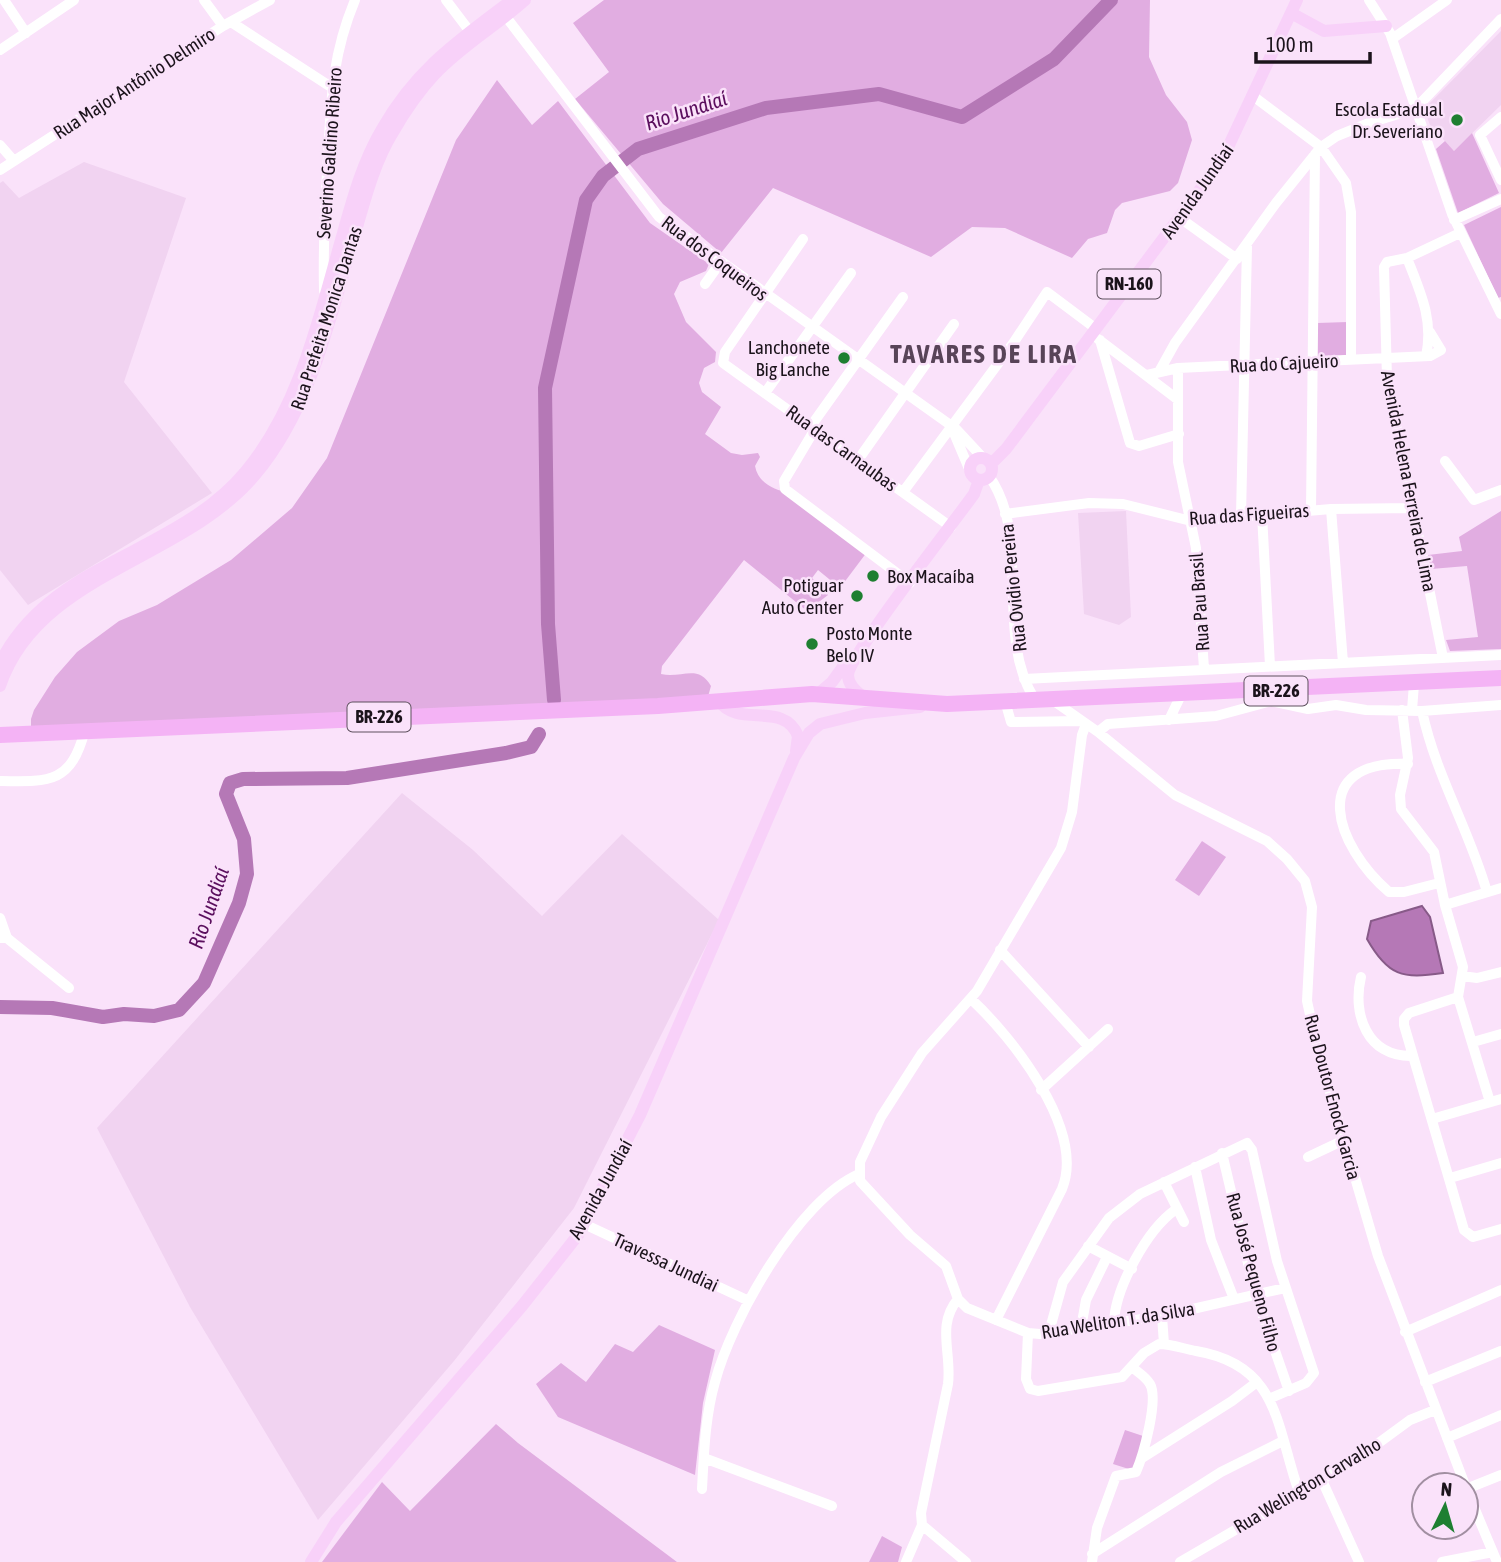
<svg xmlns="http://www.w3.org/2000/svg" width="1501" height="1562" viewBox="0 0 1501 1562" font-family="'Asap Condensed',sans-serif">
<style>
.built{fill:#f1d3f1}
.green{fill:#e1ade1}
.water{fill:#b578b6;stroke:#875a88;stroke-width:2}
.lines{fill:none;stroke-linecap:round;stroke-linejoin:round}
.river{stroke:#b578b6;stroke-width:14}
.minor{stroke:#fff;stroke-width:10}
.major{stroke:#f8d1f9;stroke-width:12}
.highway{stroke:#f4b3f5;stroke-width:16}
.poi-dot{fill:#1e7f31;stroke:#fae2fa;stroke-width:2.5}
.labels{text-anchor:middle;stroke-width:5;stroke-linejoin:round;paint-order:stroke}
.shield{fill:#fae2fa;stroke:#5e515e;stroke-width:2}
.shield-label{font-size:18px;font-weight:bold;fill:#1b131b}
.street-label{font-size:19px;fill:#1b131b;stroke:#fae2fa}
.poi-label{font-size:19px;fill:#1b131b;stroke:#fae2fa;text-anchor:end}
.water-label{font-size:21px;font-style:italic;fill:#5b0f5e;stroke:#fae2fa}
.district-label{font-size:26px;font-weight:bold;letter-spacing:2px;fill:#584458;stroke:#fae2fa}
</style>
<rect width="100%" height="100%" fill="#fae2fa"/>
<path class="built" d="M1501,31V105L1454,151L1430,125L1424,109Z
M84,162L186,198L124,382L212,493L28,605L0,570V183L3,181L19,198Z
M1126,511L1131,617L1119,625L1084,614L1078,513Z
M402,793L473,850L542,916L622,834L719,920L574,1208L454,1361L318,1520L190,1307L97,1128Z"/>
<path class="green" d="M604,0H1150L1149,57L1166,95L1187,122L1192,140L1178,183L1170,191L1122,203L1115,210L1107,233L1088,239L1072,258L1005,228L972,227L931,257L773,188L721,253L663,204L575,99L609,72L573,23Z
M497,80L532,125L558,101L650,223L709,264L706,271L680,282L674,294L686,322L716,352L715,362L704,368L699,383L702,392L721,407L705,434L731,453L742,455L758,453L760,457L755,466C758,483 774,490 790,493L867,552L840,588L818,570L812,578L828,595L807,611L744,560L662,666L661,674C681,679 698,663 711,686L707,700L31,738V719L34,710L55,677L77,652L119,621L157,605L231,560L292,508L327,458L456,140Z
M1472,133L1499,193L1458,213L1436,149L1445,141L1454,151Z
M1501,207V297L1498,298L1464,225Z
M1348,322L1349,356L1317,359V323Z
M1501,511V649L1450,651L1446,640L1478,637L1467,566L1431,569L1428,555L1462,551L1459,537Z
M1202,841L1226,857L1199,896L1175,880Z
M659,1325L715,1350L703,1403L695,1475L558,1417L536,1384L561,1363L586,1382L615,1344L633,1352Z
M496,1424L518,1443L677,1562H322L382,1482L410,1511Z
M1125,1430L1146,1437L1135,1471L1113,1464Z
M882,1536L902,1547L898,1562H869Z"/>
<path class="water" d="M1422,906L1430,917L1443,973C1402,979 1388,976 1367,939L1371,921Z"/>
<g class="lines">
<path class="river" d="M554,700L548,624L545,388L586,200L603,176L638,149L766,108L879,94L962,117L1054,59L1111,0
M0,1007L52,1008L103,1017L124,1014L154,1016L179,1010L204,983L239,903L247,874L244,839L226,794L230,783L243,779L347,778L506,753L531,747L539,734"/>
<path class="minor" d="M4,0L26,33
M204,0L223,26
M446,0L474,37
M1369,0L1390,33L1452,214L1501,314
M500,9L659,217L956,429L983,458
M231,22L331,87
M1392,39L1447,0
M0,50L74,0
M1253,96L1321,147L1346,183L1351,212V360
M1501,117L1480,135L1501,180
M0,145L14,161
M0,170L223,26L270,0
M1180,218L1237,259
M1454,220L1501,199
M803,239L725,352L723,363L951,527
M1407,258C1420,291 1434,320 1426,356
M705,284L720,263
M324,291C323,246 325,202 328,157C331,99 332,55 355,0
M1098,339L1177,399
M1100,340L1130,443L1139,446L1179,434
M1178,368V462L1196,548L1204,669
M1160,370L1175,343L1276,203L1321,147L1337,136L1369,123L1415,109L1501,19
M1147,375L1178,368L1430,356L1441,350L1430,332
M765,393L851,273
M811,426L903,297
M951,426L970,471
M815,429L784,481L785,489L910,583
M858,460L954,324
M1445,461L1474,500L1501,490
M989,476C1033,538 993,633 1035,700
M903,492L1014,342L1047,292L1095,328
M1331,509L1343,663
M1311,510L1315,154
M1005,514L1089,503L1123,504L1191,521L1331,509L1412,508
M1262,514L1270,666
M1241,516L1247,246
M1443,658L1387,379L1384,267L1387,262L1407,258L1460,233
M1024,679L1501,655
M1051,699L1098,732L1175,795L1267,841L1287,859L1305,881L1312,907L1307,1001L1318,1051L1378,1256L1465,1485
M1005,701L1011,722L1081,721
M1402,710L1408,758L1400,795L1401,809L1434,852L1445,905L1463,967L1458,997L1490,1102
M1412,710L1414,684
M1422,711C1436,776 1469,829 1487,892
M1169,720L1181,695
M1086,724L1082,735L1072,812L1061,848L977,991L922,1053L881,1117L860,1162V1181L910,1235L946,1266L958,1299L967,1308L1028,1333L1040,1334L1162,1316L1285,1288
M1098,732L1108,724L1216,716L1271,701L1308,709L1336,705L1366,710L1422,711L1501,705
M1408,764C1305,760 1336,847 1389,892H1404L1439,883
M0,781C51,782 71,783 85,730
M1445,905L1501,888
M0,918L7,938
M0,938H7L69,988
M1000,950L1089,1047
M1462,976L1477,978L1501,972
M1361,977C1352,1014 1367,1057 1412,1056
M1458,997L1409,1013L1404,1019V1025L1464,1230L1473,1237L1501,1229
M971,999C1012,1037 1086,1130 1062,1189L996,1320
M1473,1042L1501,1034
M1041,1090L1108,1029
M1432,1119L1501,1099
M1222,1153L1255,1293L1289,1391
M1308,1157L1344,1140
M1195,1167L1211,1240L1234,1299
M1450,1178L1501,1163
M1164,1182L1184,1222
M584,1224L749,1301
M1088,1246L1132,1269
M958,1299C936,1325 952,1353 948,1384L921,1513L922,1525L966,1562
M1162,1316L1164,1344
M1114,1323C1115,1288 1147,1230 1175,1210
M1081,1328L1086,1300L1107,1257
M1049,1332L1063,1282L1109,1218L1140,1194L1247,1143L1252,1150L1277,1261L1314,1373L1306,1383L1271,1398
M1405,1332L1501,1290
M1028,1333L1026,1379L1030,1389L1038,1391L1122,1377L1144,1353L1159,1344C1172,1344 1184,1349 1196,1351C1280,1365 1276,1427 1299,1492
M1425,1382L1501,1351
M1447,1438L1501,1415
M704,1458L832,1506
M1142,1458L1232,1401L1257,1382
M1321,1478L1359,1562
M1466,1488L1497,1562
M702,1489C704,1453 705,1417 715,1382C731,1321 798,1200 859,1174
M1466,1489L1501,1475
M1092,1554L1221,1472L1283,1441
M906,1562L922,1525
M1092,1562L1097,1528L1116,1476L1136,1472C1143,1456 1159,1400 1150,1384C1146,1377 1139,1373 1133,1368
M1180,1562L1354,1461L1410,1420L1435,1410
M1442,1562L1493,1552"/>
<path class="major" d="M1291,13L1324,31L1386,26
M970 469a11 11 0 1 1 22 0a11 11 0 1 1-22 0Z
M991,464L1006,449L1222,160L1297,0
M0,663C52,560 177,555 246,471C301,405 320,313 343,233C353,197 363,161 382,129C417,68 458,41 512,0
M0,686C38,573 183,561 255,475C313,406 331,312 357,227C366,196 375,162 392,134C404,113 419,91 435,74C461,46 496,26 525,0
M818,694L832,682L850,657
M863,697C856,691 848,685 848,675C849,655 955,521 974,494L979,480
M719,701C738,729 784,700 798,736L796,751
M311,1562L336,1522L522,1306L578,1235L640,1115L794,758L809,733L820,724L865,713L920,707"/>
<path class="highway" d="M0,735L658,706L812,694L947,704L1501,678"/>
</g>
<g class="poi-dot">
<circle cx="1457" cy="120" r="7"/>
<circle cx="844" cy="358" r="7"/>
<circle cx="873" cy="576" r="7"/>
<circle cx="857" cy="596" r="7"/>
<circle cx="812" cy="644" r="7"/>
</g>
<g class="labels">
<g class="shield">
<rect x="1097.5" y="269.5" width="63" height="29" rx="5"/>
<rect x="1244.5" y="676.5" width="63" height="29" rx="5"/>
<rect x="347.5" y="702.5" width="63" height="29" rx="5"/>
</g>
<g class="shield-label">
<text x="1129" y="290">RN-160</text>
<text x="1276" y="697">BR-226</text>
<text x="379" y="723">BR-226</text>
</g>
<g class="street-label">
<text transform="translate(134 83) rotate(-33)" y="7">Rua Major Antônio Delmiro</text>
<text transform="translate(329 153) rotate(-86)" y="7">Severino Galdino Ribeiro</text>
<text transform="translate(1197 191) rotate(-55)" y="7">Avenida Jundiaí</text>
<text transform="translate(715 258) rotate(37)" y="7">Rua dos Coqueiros</text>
<text transform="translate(326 318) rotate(-72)" y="7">Rua Prefeita Monica Dantas</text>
<text transform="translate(1284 363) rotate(-3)" y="7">Rua do Cajueiro</text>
<text transform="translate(842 448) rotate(36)" y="7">Rua das Carnaubas</text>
<text transform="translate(1409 481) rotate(79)" y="7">Avenida Helena Ferreira de Lima</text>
<text transform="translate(1249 514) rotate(-4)" y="7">Rua das Figueiras</text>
<text transform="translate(1013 588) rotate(-96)" y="7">Rua Ovidio Pereira</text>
<text transform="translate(1199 602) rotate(-94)" y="7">Rua Pau Brasil</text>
<text transform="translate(1333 1097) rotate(75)" y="7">Rua Doutor Enock Garcia</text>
<text transform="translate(600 1189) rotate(-61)" y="7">Avenida Jundiaí</text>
<text transform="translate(666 1262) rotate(25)" y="7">Travessa Jundiai</text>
<text transform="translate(1254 1272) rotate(75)" y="7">Rua José Pequeno Filho</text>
<text transform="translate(1118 1320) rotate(-9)" y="7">Rua Weliton T. da Silva</text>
<text transform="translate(1307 1485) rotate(-31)" y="7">Rua Welington Carvalho</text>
</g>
<g class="poi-label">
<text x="1443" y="116">Escola Estadual<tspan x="1443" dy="22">Dr. Severiano</tspan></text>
<text x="830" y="354">Lanchonete<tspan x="830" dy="22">Big Lanche</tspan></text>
<text x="887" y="583" text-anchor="start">Box Macaíba</text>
<text x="843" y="592">Potiguar<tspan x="843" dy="22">Auto Center</tspan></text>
<text x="826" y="640" text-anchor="start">Posto Monte<tspan x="826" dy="22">Belo IV</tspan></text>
</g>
<g class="water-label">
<text transform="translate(686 111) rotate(-18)" y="7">Rio Jundiaí</text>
<text transform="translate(209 908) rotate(-71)" y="7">Rio Jundiaí</text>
</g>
<g class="district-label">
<text x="984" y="363">TAVARES DE LIRA</text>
</g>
</g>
<g transform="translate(1445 1506) rotate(5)"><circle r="33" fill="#fae2fa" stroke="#a18fa1" stroke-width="2"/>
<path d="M0-5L12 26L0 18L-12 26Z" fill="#1e7f31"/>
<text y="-10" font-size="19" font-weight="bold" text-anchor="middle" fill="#1b131b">N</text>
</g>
<path d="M1256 52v10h114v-10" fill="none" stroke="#1b131b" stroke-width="3.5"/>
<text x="1266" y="52" font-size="21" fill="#1b131b" stroke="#fae2fa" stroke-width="5" paint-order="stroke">100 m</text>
</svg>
